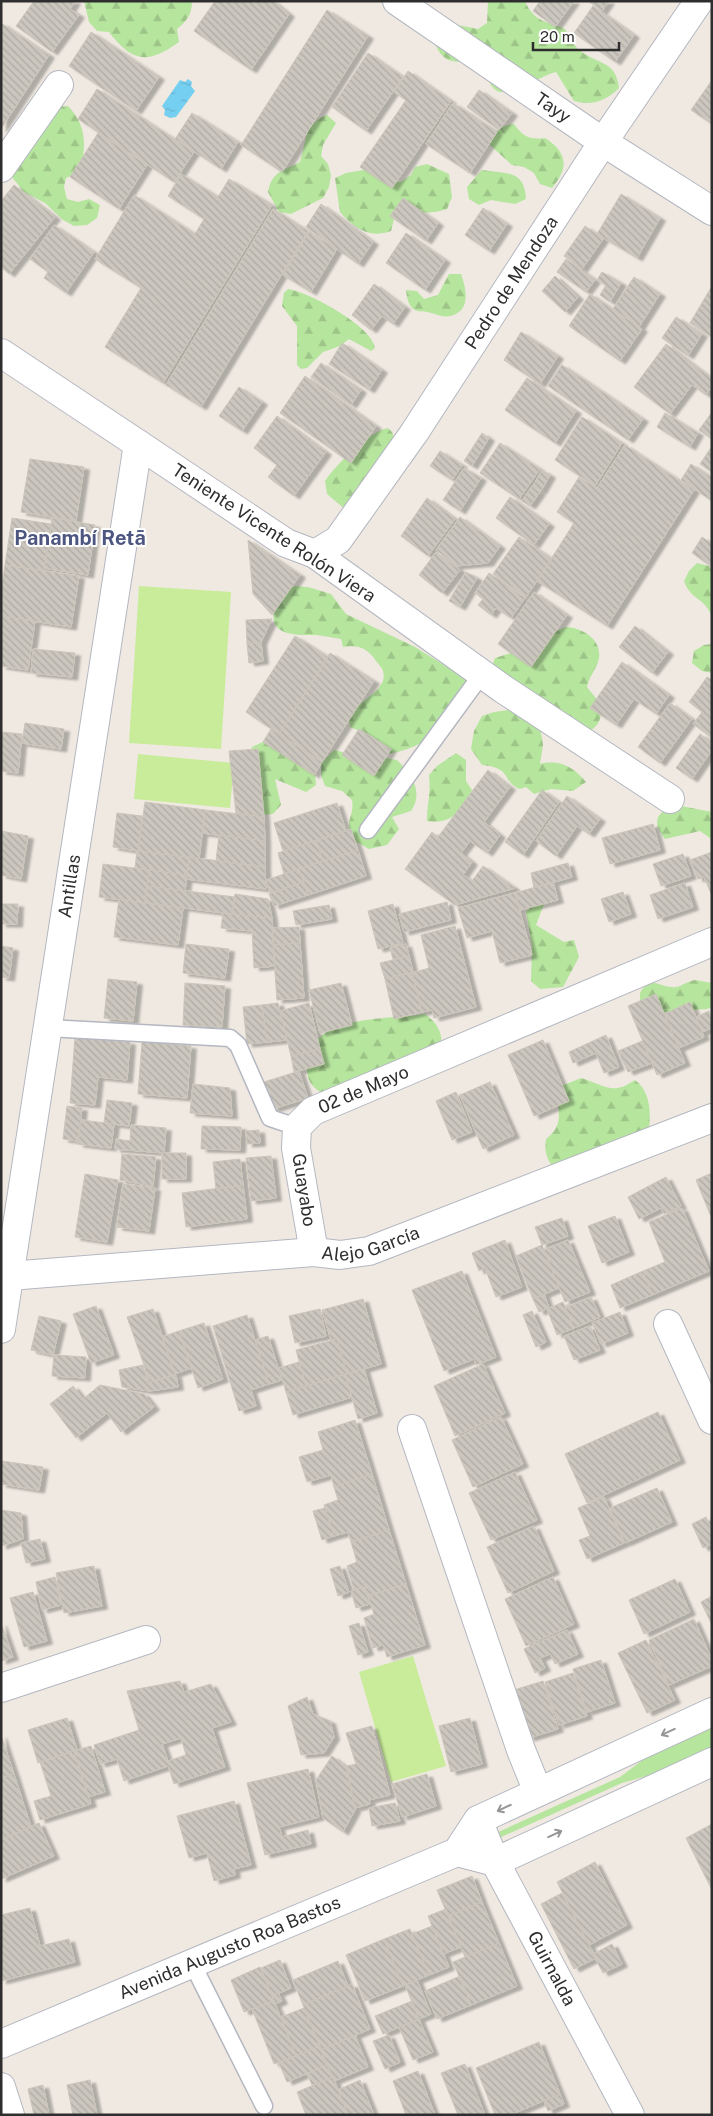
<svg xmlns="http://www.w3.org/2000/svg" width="713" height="2116" viewBox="0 0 713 2116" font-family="'Public Sans',sans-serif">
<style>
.grass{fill:#b6e59e}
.forest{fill:url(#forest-firs)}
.pitch{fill:#c9ec9a}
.water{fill:url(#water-ripples)}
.building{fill:url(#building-back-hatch);stroke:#cbc5ba;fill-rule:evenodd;filter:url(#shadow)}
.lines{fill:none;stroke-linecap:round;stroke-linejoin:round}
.service-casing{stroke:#b4b7c1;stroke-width:19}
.minor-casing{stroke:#b4b7c1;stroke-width:30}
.tertiary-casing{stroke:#b4b7c1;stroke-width:30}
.secondary-casing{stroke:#b4b7c1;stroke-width:30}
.service{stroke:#fff;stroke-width:16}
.minor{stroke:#fff;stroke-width:28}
.tertiary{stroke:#fff;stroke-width:28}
.secondary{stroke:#fff;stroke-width:28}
.oneway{stroke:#969696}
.labels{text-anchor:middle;stroke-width:4;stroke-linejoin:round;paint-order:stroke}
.street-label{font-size:18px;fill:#2e2e2e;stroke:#fff}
.quarter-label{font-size:20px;font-weight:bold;fill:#4d5680;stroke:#fff}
</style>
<defs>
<pattern id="forest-firs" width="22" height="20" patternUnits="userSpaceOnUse" patternTransform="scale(1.25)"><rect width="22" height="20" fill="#b6e59e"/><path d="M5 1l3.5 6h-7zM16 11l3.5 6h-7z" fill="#9dc588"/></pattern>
<pattern id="water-ripples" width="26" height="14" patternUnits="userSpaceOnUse" patternTransform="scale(1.25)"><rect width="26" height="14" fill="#75cff0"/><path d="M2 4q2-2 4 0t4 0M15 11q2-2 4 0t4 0" fill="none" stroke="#66b2ce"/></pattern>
<pattern id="building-back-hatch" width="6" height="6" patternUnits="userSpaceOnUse" patternTransform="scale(1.25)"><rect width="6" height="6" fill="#cbc7bf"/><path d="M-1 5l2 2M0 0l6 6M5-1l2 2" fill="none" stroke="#afaba4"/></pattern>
<filter id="shadow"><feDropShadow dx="5.5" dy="3" stdDeviation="1" flood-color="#0004"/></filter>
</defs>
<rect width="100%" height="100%" fill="#efe9e1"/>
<path class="grass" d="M712,1728V1747L650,1775L622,1783L499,1838L496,1833L620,1777L644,1759Z"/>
<path class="forest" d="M84,1H192C192,14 187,21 177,29L179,42C147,65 132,62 109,32L97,31L89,22Z
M488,1H525C533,21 547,22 565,29C569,36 573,44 578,49C596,65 616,59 619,88C606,101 592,106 574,101L556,72C539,76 519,94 501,92C491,91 490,79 482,74C478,71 471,65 466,63C458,61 451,63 444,57C437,51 435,44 434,36L453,24L478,29L487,23Z
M68,106C87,126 87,147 79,172L66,178L64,187L67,199L78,202L89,199L100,205L97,218L87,225L74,226L63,220L45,203L24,192L8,172L55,107Z
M327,115L336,123L323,145L321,156L328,164L331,175L329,187L323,198L291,214L279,212L268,192C272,171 283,171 300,162C307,141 303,124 327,115Z
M514,124C523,137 530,140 545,138C568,153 569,168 552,188L540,184L534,173L524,167L512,165L490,145C495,131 499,125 514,124Z
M427,164L449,174L452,197L447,209C430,215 418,212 401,209L394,219L391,231C369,239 354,228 340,212L335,178L346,173L369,169L389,182H401L411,175L415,167Z
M482,170C505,174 525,169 526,199L515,204L491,200L479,205L469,199L467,187Z
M449,274H461C466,288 472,311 450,316C443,318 434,313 427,312C424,311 418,312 415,310C408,306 407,298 406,290L417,291L424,299L438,295Z
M288,289C309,292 373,327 375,348L371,351L349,339L340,346L323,352L307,368L301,369L297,365V326L282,306L284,293Z
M388,428L392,432L397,445L346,510L327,494L325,481C335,466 369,431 388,428Z
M697,563L709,566L712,569V617C705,597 691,601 684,581L689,571Z
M295,586L308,587L331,594L346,614L415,647L468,680L470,705C449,728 417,751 386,754L376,748L373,737L350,727L348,715C357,702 389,690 383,671C382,667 376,662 374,658C365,647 357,645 343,647L341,639C333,638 325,636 317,635C301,635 269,638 274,611C275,605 281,596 284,590Z
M565,627C581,627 602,639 599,658C597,669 589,676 587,687L602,706C601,721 598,728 584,734L491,669L495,658L517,651Z
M712,644V673L702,671L692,663L694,651L704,645Z
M515,709L540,726L543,745L540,764C559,759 574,767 586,782L573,791L551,789L534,794L526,787L520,789C501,781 513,768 482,765L471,749L474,731L482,716L494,712Z
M263,742L273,745L315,774L316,785L306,792L275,779L281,805L273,814L261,815L250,758L252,747Z
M334,750L379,761L385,758L397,760C412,775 424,792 411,811L392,817L399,829L387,845L369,849L353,840C343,819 355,817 352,800L342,791L325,786L321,775V763Z
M456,753L466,760V781L472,790C463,811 451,825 427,821C427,804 431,794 429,775L437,766Z
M676,805L712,812V848L710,838L700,831L665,839C651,822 656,812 676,805Z
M546,899L536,925L564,942L574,940L579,957L563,987L540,989L531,981L532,946L526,912L535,902Z
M695,980L712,983V1007L707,1009L655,1013L640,1005V993C651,973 660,989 676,987C682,986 688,981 695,980Z
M425,1014C437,1023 441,1030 442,1044L327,1095C316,1091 308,1084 307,1071C302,1013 389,1020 425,1014Z
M581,1078C605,1085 612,1096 635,1080C650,1091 651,1111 649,1129L556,1171C547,1160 544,1153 546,1139C567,1123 555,1109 559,1087Z"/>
<path class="pitch" d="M139,586L231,592L221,749L129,743Z
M138,754L234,763L230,808L134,799Z
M413,1656L446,1766L391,1782L359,1672Z"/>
<path class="water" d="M188,79L192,82L191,86L195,91L176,117L170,118L164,115L165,110L162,106L180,80L185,82Z"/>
<path class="building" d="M34,1H75L70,9L79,15L52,52L16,26Z
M215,1H273L289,14L251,70L194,31Z
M540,1H574L555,27L533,11Z
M588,1H609L602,11Z
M593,6L634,35L615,62L574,33Z
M327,10L368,36L282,172L241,145Z
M1,23L49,55L1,129Z
M91,32L159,77L136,111L69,66Z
M368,53L403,77L366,131L332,107Z
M408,71L451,101L392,188L360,167L406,100L394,92Z
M712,80V124L691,110Z
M97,89L194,152L174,182L78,119Z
M479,90L512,113L499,130L467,107Z
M453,103L497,132L470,173L426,144Z
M192,113L238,142L221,169L175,139Z
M98,133L147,165L119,209L70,177Z
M181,174L218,197L229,179L272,205L163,383L105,347L141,288L95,259L134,195L195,234L204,219L168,196Z
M14,185L55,217L9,274L1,267V201Z
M621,194L660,218L637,258L597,234Z
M403,198L438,223L426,241L390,216Z
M321,204L373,242L358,264L306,227Z
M483,208L507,224L489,251L465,235Z
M273,209L308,231L201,407L166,385Z
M54,225L94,252L66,293L44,278L48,272L30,259Z
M585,226L603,239L582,269L564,256Z
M309,232L337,249L311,292L283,275Z
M406,233L445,260L425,290L386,263Z
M566,259L595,280L586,292L557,272Z
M602,272L621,283L610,302L600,295L606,285L597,280Z
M555,276L578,297L565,312L542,291Z
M634,277L660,294L639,327L613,309Z
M374,284L405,307L393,324L382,316L371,330L352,315Z
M712,286V337L690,323Z
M590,294L642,329L620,361L569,326Z
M676,317L702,334L688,356L662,338Z
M521,332L558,356L540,384L504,360Z
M342,343L382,370L369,390L329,364Z
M666,344L712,379V386L706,395L692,385L670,414L634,387Z
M321,363L361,390L351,405L311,377Z
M562,365L643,419L628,440L548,386Z
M305,376L376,426L351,463L280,413Z
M527,378L576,411L555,443L505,410Z
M239,387L262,402L242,431L219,416Z
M712,412V439L699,430Z
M665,413L698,433L690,447L657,427Z
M277,416L326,452L294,496L268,477L277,465L254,448Z
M582,417L622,443L595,486L555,460Z
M482,433L489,438L472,466L464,461Z
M500,443L540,469L519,499L480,473Z
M625,445L694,490L607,626L537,581L574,523L557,512L579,477L597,488Z
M712,446V472L700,464Z
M440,451L462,465L452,480L430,466Z
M30,459L84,467L76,521L21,512Z
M691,464L712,478V501L681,480Z
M464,468L481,478L460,511L443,500Z
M542,470L550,475L541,491L533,486Z
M532,486L540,492L530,506L522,501Z
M510,497L549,524L534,545L496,518Z
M427,498L455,519L428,556L401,536Z
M460,517L500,546L488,563L456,566L436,550Z
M12,518L51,524L44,571L5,565Z
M52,518L95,525L88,575L44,568Z
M519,537L552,559L526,597L493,574Z
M702,537L712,544V567L692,553Z
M248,540L300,575L272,615L253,594Z
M436,552L460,570L442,593L419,575Z
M5,565L79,576L71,627L1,616V591Z
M466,572L477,578L460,607L449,601Z
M489,573L525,598L511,618L496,608L491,615L478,605L483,599L475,593Z
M534,592L567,615L531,667L498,644Z
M1,616L35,621L28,670L1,666Z
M272,619L261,642L247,644L246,620Z
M635,626L668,652L652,673L619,647Z
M295,636L328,657L279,734L246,712Z
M261,642L263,661L249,663L247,644Z
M33,649L75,653L72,677L31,673Z
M330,653L374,681L322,762L279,734Z
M622,662L669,695L656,714L634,699L616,725L590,708Z
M707,677L712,680V738L693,724L702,712L689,702Z
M670,703L692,719L660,763L638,747Z
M25,723L64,729L61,749L22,743Z
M271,729L322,762L314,775L263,742Z
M359,729L391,749L374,776L342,755Z
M1,732L22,734L18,773L1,771Z
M700,734L712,742V750L692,779L676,768Z
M258,749L264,817L236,813L229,751Z
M488,770L510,787L484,822L500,835L487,853L470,841L461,853L472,862L463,875L472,881L483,866L515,888L455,905L405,869L432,832L438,837Z
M542,790L559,802L523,855L505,842Z
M567,796L600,819L589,834L577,826L556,856L536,841Z
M145,802L205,810L199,859L138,851Z
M337,803L346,831L283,851L274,823Z
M205,810L264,817L265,841L202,833Z
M117,813L142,816L138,851L113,847Z
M653,824L660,850L610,864L602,838Z
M351,829L358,850L323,861L316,840Z
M1,831L28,836L21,879L1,875Z
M219,835L265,841V867L216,861Z
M316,840L323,861L284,874L278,853Z
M358,850L366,876L308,895L299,869Z
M137,851L189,857L187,875L135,868Z
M712,852V896L704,877L698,879L690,860Z
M683,854L691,876L661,886L653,864Z
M189,857L265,867L266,889L186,879Z
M568,863L572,877L534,888L531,873Z
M103,864L149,870L145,903L99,897Z
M299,869L304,882L270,893L266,880Z
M149,870L187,875L185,891L147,886Z
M304,882L308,895L274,906L269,894Z
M553,882L558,900L520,910L515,893Z
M685,883L693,907L658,919L650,895Z
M147,886L235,897L232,914L145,903Z
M623,892L631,914L609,922L601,899Z
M515,893L532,955L500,963L492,931L467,938L458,908Z
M235,894L268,899L272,918L232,914Z
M119,899L183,908L178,945L114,937Z
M447,902L451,920L404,932L399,914Z
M1,904H18L17,924H1Z
M393,904L403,943L378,949L368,911Z
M329,905L332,919L296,925L293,911Z
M223,913L272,918L275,966L254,968L252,931L221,928Z
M455,926L476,1007L434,1018L432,1010L422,1012L412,973L429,968L421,935Z
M299,927L300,943L273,945L272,928Z
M300,943L304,998L277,1000L273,945Z
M186,944L229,949L225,978L183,973Z
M406,944L409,956L393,959L390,948Z
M1,946L13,948L9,978L1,977Z
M409,956L413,972L385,979L380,963Z
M412,973L422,1012L394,1019L385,979Z
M108,979L137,982L133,1021L104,1018Z
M185,983L225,986L222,1027L183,1025Z
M341,983L352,1025L320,1033L309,990Z
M656,994L685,1063L657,1075L628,1006Z
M690,1002L704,1037L679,1048L664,1014Z
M278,1003L287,1040L267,1042L262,1005Z
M309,1003L320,1049L291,1056L280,1011Z
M262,1005L267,1042L247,1044L243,1007Z
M709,1011L712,1028L702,1032L696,1017Z
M606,1035L619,1067L604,1073L596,1053L573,1063L569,1052Z
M75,1037L130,1042L127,1080L98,1077L95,1105L70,1103Z
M543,1040L569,1101L534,1116L508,1055Z
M642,1041L652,1063L628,1072L618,1051Z
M142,1042L191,1046L187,1098L138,1094Z
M320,1049L324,1064L294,1072L291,1056Z
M299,1071L308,1098L273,1109L264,1082Z
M490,1082L514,1135L483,1149L460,1095Z
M193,1084L230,1088L232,1116L190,1113Z
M456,1092L472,1132L452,1140L436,1101Z
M107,1100L132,1103L129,1126L104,1123Z
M67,1106L82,1108L78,1141L63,1139Z
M81,1120L114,1124L111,1148L78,1144Z
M131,1125L166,1128L164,1153L115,1149L116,1139L130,1141Z
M202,1126L241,1127L240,1150L201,1149Z
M259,1130L260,1143L247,1144L246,1131Z
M162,1153H186V1179H162Z
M122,1154L156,1157L153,1186L120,1180Z
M271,1156L276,1198L251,1201L246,1158Z
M240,1159L243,1185L216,1189L213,1162Z
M712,1173V1219L696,1180Z
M85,1174L118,1180L107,1242L75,1237Z
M666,1177L681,1206L664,1214L661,1208L639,1219L628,1197Z
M123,1184L155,1188L149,1231L117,1227Z
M243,1185L247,1219L186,1227L182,1193Z
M682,1208L709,1271L652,1295L643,1271L665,1262L649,1222Z
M615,1216L629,1252L602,1263L588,1226Z
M562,1218L568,1236L542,1245L535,1227Z
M505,1240L522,1287L496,1297L485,1268L479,1271L472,1253Z
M568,1240L590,1292L565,1302L544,1250Z
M542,1245L559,1288L533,1299L516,1256Z
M462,1271L496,1357L476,1365L474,1359L444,1371L412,1290Z
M643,1271L652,1295L620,1308L611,1285Z
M544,1294L549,1308L539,1312L533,1299Z
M591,1297L600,1317L574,1328L565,1308Z
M363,1299L381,1364L347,1374L337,1339L331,1340L322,1310Z
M563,1302L574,1328L557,1335L547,1309Z
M96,1306L114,1355L91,1363L73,1314Z
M153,1309L175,1374L150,1382L127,1317Z
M320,1309L326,1336L295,1343L289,1316Z
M532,1311L546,1342L536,1347L523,1315Z
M620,1312L628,1333L601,1344L592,1323Z
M247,1315L269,1384L251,1390L256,1406L239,1411L213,1326Z
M39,1316L61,1321L53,1355L31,1350Z
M204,1323L223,1379L198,1388L179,1331Z
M590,1326L600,1350L574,1360L564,1336Z
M179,1331L191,1368L175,1374L162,1337Z
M268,1336L282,1380L269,1384L255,1340Z
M337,1339L347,1374L306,1386L296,1350Z
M54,1355L86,1357L85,1378L52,1376Z
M299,1362L306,1386L286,1392L279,1368Z
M483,1364L505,1413L455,1436L434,1386Z
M143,1365L148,1383L176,1375L178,1387L150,1391L122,1387L119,1370Z
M364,1369L377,1413L358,1419L345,1374Z
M345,1374L352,1397L293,1415L286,1392Z
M100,1385L144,1394L154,1407L121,1432L107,1413L76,1438L50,1404L73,1386L83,1399Z
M658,1412L680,1460L587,1503L565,1454Z
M501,1417L523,1464L473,1487L452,1440Z
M355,1420L372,1474L334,1487L331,1475L307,1482L299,1457L323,1450L318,1432Z
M2,1461L43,1467L39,1490L1,1484Z
M515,1472L537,1520L491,1540L469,1493Z
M372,1474L389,1530L351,1542L348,1532L334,1536L324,1505L338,1500L334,1487Z
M657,1488L672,1522L625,1543L610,1508Z
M604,1497L624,1543L587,1559L579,1540L590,1536L578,1508Z
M325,1508L334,1536L322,1540L313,1511Z
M1,1510L21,1513L23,1539L1,1546Z
M706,1517L712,1531V1544L703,1548L692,1524Z
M534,1526L554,1571L508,1593L487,1547Z
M389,1530L406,1584L367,1596L365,1587L354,1590L347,1566L357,1562L351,1542Z
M40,1539L45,1559L26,1563L21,1543Z
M94,1566L102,1606L64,1613L56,1573Z
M340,1566L349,1592L338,1596L330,1569Z
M55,1577L61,1605L42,1610L36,1582Z
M553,1577L574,1624L526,1646L505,1599Z
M675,1579L690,1612L644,1634L629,1600Z
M406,1584L425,1645L387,1657L383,1645L373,1648L364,1618L374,1614L368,1596Z
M365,1587L370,1604L356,1608L351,1591Z
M33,1592L47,1641L24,1647L10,1598Z
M712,1596V1625L701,1602Z
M694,1619L712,1660V1666L669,1685L649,1640Z
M1,1623L13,1657L1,1661Z
M359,1623L368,1652L358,1655L349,1626Z
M567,1630L578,1654L555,1664L550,1654L540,1658L545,1668L535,1673L524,1649Z
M646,1640L675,1700L647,1713L618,1653Z
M601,1660L615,1703L587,1712L573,1669Z
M573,1673L587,1716L559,1725L545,1682Z
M180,1681L184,1692L211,1684L231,1722L212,1728L225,1767L174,1784L168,1766L124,1781L117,1759L100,1764L94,1745L139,1730L127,1691ZM181,1738L186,1755L168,1761L162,1744Z
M543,1681L558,1729L529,1738L514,1690Z
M307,1697L313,1714L330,1721L334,1737L324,1753L301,1755L288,1706Z
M67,1718L77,1750L38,1763L28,1730Z
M470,1718L482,1764L451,1772L439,1726Z
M372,1726L390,1795L369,1800L370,1804L355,1808L347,1766L356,1764L346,1733Z
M1,1735L14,1774L1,1778Z
M91,1746L105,1792L88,1797L74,1751Z
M74,1751L91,1804L40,1820L34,1801L51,1796L40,1762Z
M332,1756L346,1767L355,1810L343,1832L323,1818L316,1780Z
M308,1769L319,1817L279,1827L282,1837L308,1830L311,1844L265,1855L247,1783Z
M14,1774L31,1827L1,1840V1778Z
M427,1774L436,1806L402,1817L392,1784Z
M234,1801L251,1865L234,1869L235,1875L214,1881L207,1853L189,1858L177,1816Z
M395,1803L400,1821L372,1826L369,1808Z
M39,1823L54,1856L1,1879V1840Z
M712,1824V1888H711L686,1838Z
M595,1862L627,1925L589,1945L557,1882Z
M472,1876L482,1902L448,1916L437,1890Z
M562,1893L596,1958L574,1969L541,1904Z
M482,1902L499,1943L465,1957L448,1916Z
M30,1908L40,1946L69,1939L75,1962L1,1981V1915Z
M446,1909L461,1947L443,1954L428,1916Z
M432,1926L449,1967L429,1975L412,1934Z
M410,1929L429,1975L403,1986L384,1939Z
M384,1939L403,1986L365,2001L346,1955Z
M499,1943L517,1986L471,2005L453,1962Z
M612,1944L622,1964L603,1973L593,1954Z
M280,1960L291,1988L272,1996L261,1968Z
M338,1961L348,1986L303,2005L293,1980Z
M260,1967L274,2001L244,2012L231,1980Z
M460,1976L471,2005L437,2019L425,1991Z
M417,1980L431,2014L419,2019L405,1985Z
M352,1984L370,2029L321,2050L303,2005Z
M278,1993L282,2001L275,2004L272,1996Z
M274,2001L296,2056L274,2064L252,2009Z
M412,2001L419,2019L383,2034L375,2016Z
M304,2008L320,2046L296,2056L281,2017Z
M419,2019L433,2052L413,2060L399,2027Z
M355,2035L368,2067L334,2081L321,2050Z
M389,2035L400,2062L385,2069L373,2041Z
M539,2042L560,2094L510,2115H495L476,2068Z
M320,2046L327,2065L287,2082L279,2063Z
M465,2064L485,2115H458L441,2073Z
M327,2065L333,2077L312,2085L307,2074Z
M418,2071L435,2115H406L393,2081Z
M333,2077L348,2115H306L297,2092Z
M90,2080L97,2115H73L67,2085Z
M360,2080L374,2115H348L338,2090Z
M43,2085L49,2115H34L28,2089Z
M560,2094L564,2104L548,2111L544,2101Z"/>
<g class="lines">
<g class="service-casing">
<path id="service" d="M368,830L482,674
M48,1028L230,1038L238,1045L270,1118L297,1127
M193,1965L264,2106"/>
</g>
<g class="minor-casing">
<g id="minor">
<path id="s1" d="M397,1L603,142L712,211"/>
<path d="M1,168L59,85"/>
<path d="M1,353L138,444"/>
<path d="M315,554L503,689L670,799"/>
<path id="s2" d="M314,1252L296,1148L297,1127L313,1111L712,942"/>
<path id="s3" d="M9,1276L314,1252L340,1255L369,1251L712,1118"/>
<path d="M668,1324L712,1420"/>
<path d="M412,1429L521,1750L538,1792"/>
<path d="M1,1688L146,1640"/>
<path id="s4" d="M478,1820L495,1862L630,2115"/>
<path d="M1,2087L10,2115"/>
</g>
</g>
<g class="tertiary-casing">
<g id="tertiary">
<path id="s5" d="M1,1329L138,444L286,543L315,554L338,540L414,433L603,142L699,1"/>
</g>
</g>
<g class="secondary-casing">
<g id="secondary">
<path d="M457,1852L495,1862L712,1762"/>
<path id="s6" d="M1,2044L457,1852L478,1820L712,1712"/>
</g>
</g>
<use href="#service" class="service"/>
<use href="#minor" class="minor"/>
<use href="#tertiary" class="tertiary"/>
<use href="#secondary" class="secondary"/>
</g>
<defs><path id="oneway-shaft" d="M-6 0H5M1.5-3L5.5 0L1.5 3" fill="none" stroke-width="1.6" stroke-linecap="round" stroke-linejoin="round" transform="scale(1.25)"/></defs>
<g class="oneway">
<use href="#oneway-shaft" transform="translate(668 1732) rotate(155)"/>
<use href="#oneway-shaft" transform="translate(504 1808) rotate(155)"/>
<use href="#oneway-shaft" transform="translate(555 1834) rotate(-25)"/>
</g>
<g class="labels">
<g class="street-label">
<text dy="6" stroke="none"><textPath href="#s1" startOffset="189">Tayy</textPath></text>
<text dy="6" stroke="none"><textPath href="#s5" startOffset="1442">Pedro de Mendoza</textPath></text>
<text transform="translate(274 533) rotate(33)" y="6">Teniente Vicente Rolón Viera</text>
<text dy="6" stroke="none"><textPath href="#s5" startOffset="448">Antillas</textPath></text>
<text dy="6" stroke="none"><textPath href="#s2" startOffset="204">02 de Mayo</textPath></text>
<text transform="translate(304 1190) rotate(81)" y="6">Guayabo</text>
<text dy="6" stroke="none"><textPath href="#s3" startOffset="364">Alejo García</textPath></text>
<text dy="6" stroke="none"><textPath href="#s6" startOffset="248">Avenida Augusto Roa Bastos</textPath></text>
<text dy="6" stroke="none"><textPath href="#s4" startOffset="166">Guirnalda</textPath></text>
</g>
<g class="quarter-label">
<text x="80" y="545">Panambí Retã</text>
</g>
</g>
<rect width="713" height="2116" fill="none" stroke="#2e2e2e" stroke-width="5"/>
<path d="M533 42v8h86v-8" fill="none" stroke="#2e2e2e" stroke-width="2.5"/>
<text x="540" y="42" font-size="15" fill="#2e2e2e" stroke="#ffffff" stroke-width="4" paint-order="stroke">20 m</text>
</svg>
